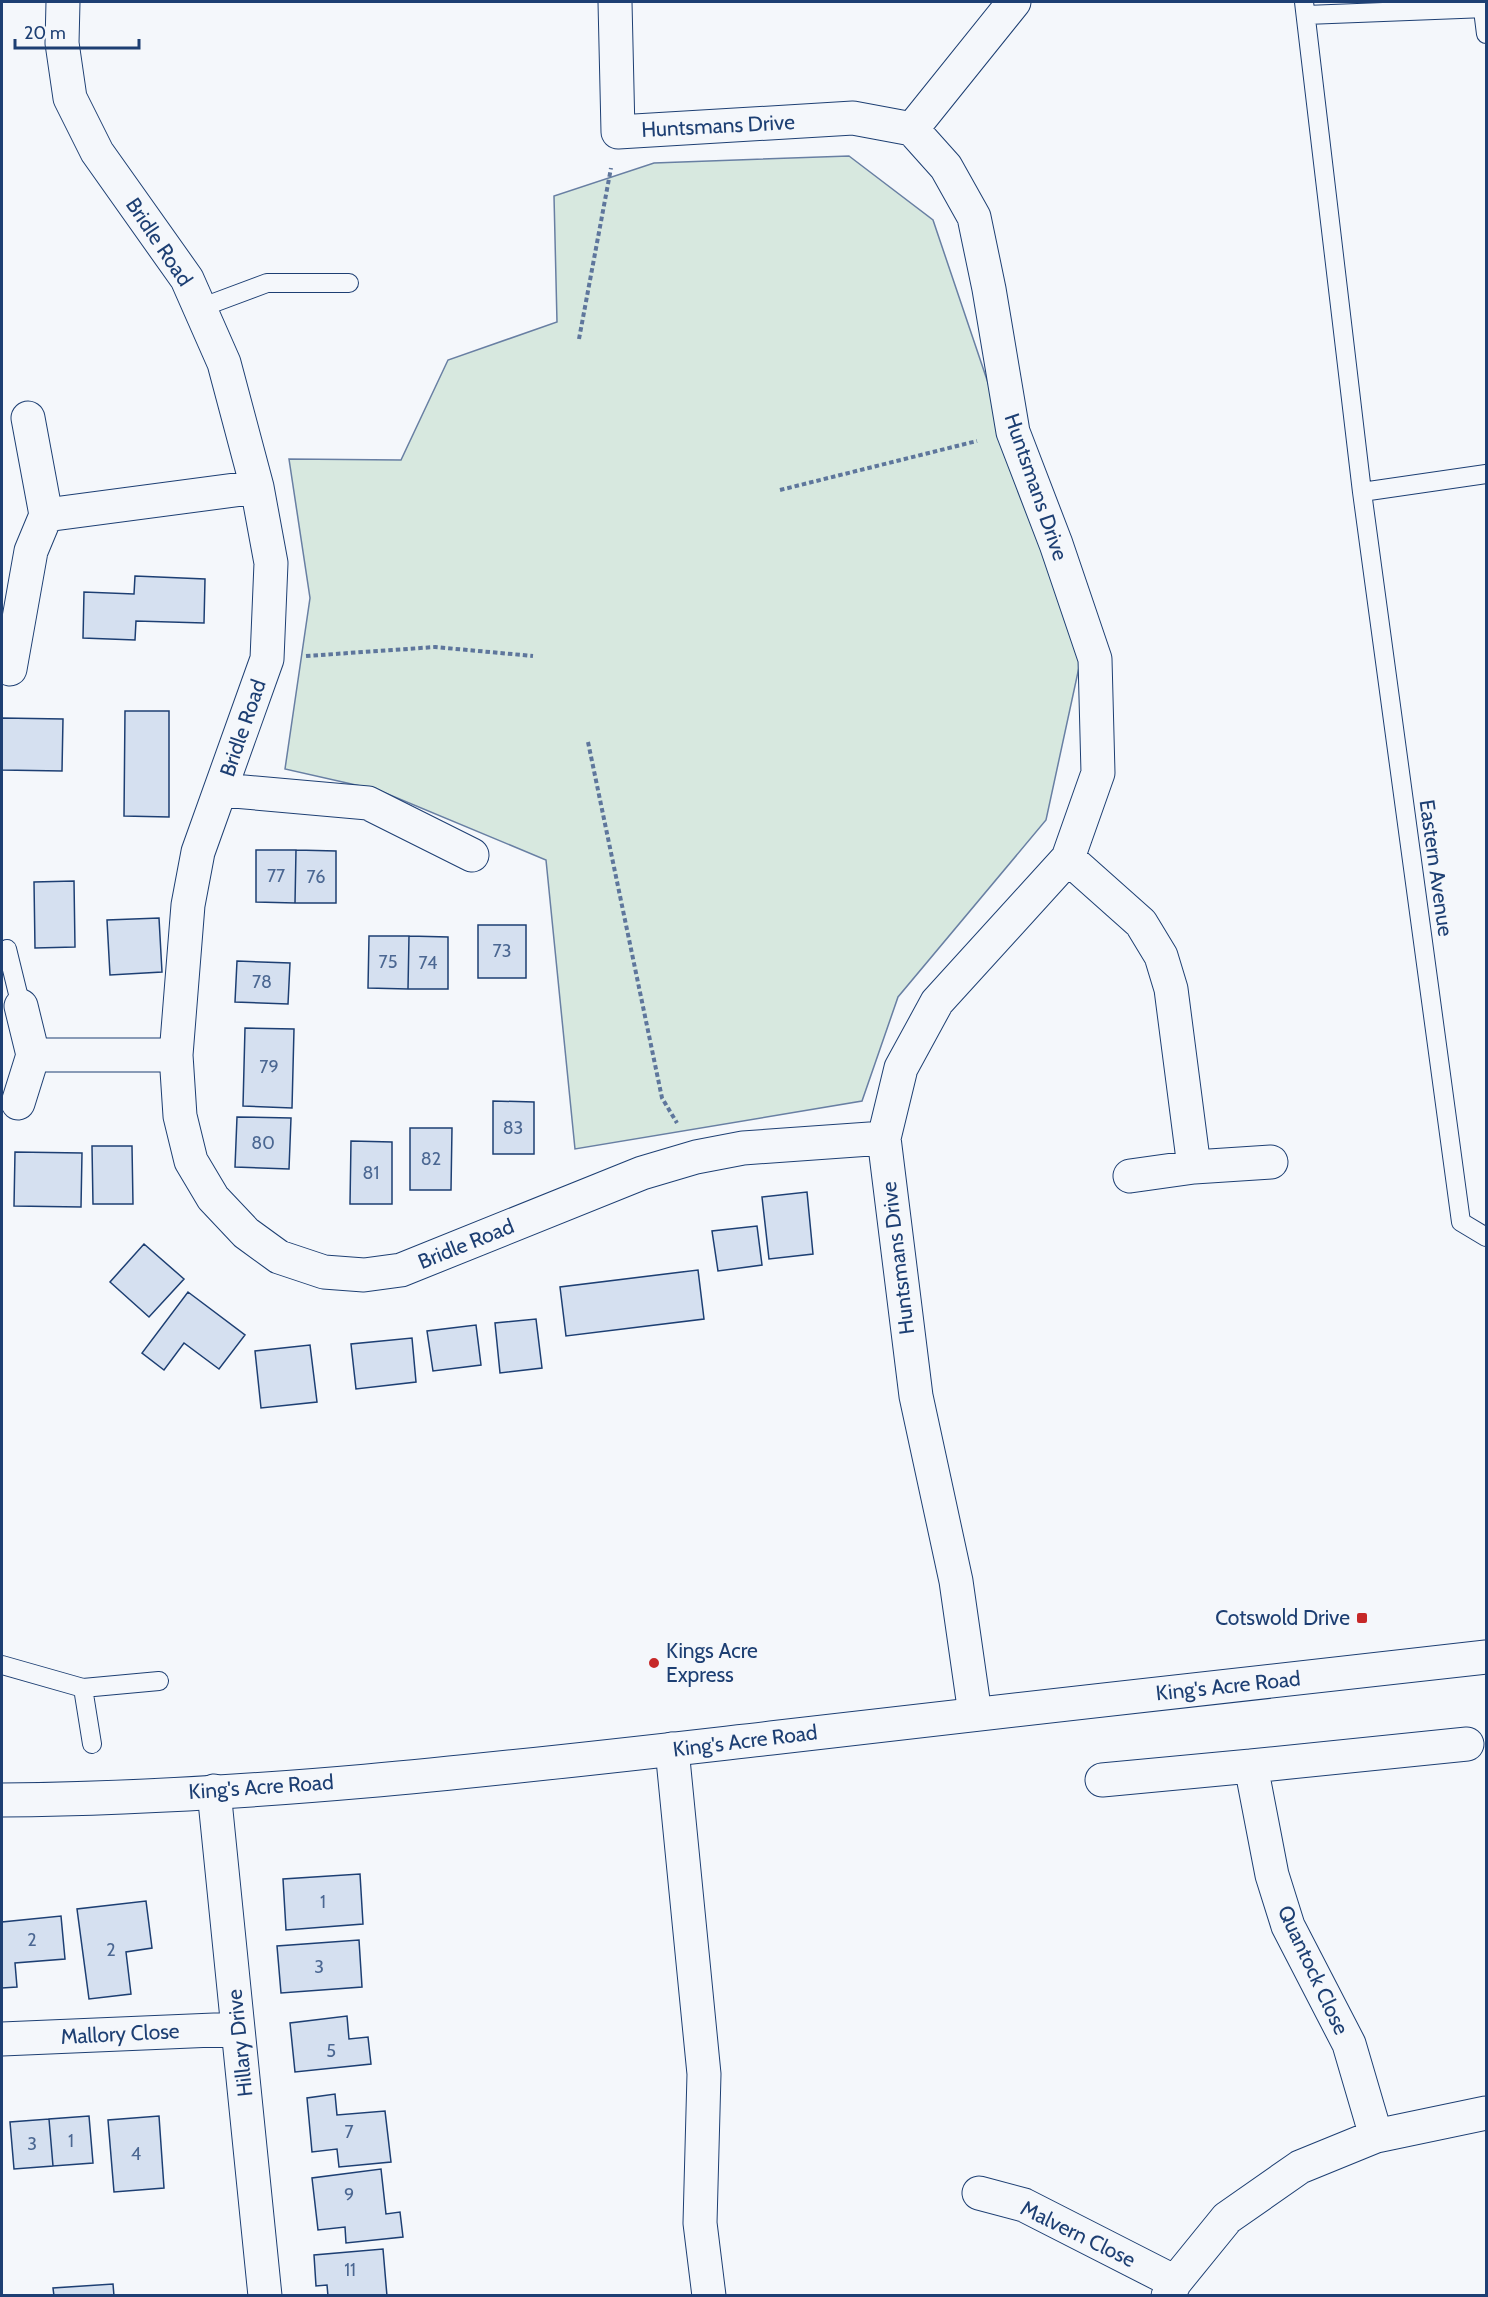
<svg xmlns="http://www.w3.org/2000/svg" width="1488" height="2297" viewBox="0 0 1488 2297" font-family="Cabin,sans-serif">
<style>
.green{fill:#d7e8df;stroke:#687fa3;stroke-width:1.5}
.building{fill:#d5e0f0;stroke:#1d3f73;stroke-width:1.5}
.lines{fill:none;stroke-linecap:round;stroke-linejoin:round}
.service-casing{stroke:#1d3f73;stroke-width:20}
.minor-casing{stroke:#1d3f73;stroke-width:35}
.trunk-casing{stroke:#1d3f73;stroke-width:35}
.path{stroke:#5e769c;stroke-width:4;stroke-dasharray:4.5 3;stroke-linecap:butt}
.service{stroke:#f4f7fb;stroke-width:18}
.minor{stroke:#f4f7fb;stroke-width:33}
.trunk{stroke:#f4f7fb;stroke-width:33}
.poi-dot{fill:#c62828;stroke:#f4f7fb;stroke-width:2}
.labels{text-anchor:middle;stroke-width:4.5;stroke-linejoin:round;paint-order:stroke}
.number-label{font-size:18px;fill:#4b6792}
.street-label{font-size:21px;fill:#1d3f73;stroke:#f4f7fb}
.poi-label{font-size:21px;fill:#1d3f73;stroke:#f4f7fb;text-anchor:end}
</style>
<rect width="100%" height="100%" fill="#f4f7fb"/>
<path class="green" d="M849,156L933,220L1081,658L1046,820L898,997L862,1101L575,1149L546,860L378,790L285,769L310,598L289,459L401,460L448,360L557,322L554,196L654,163Z"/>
<path class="building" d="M135,576L205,579L204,623L136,621L135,640L83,638L84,592L134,594Z
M125,711H169V817L124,816Z
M2,718L63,719L62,771L2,770Z
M256,850H296L295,903L256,902Z
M296,850L336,851V903H295Z
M74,881L75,947L35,948L34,882Z
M159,918L162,972L110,975L107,920Z
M478,925H526V978H478Z
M369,936H409L408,989L368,988Z
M409,936L448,937V989H408Z
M237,961L290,963L288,1004L235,1002Z
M245,1028L294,1029L292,1108L243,1106Z
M493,1101L534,1102V1154H493Z
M237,1117L291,1118L289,1169L235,1167Z
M410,1128H452L451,1190H410Z
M351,1141L392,1142V1204H350Z
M92,1146H132L133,1204H93Z
M15,1152L82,1153L81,1207L14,1206Z
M807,1192L813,1254L769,1259L762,1197Z
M757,1226L762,1265L718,1271L712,1231Z
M144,1244L184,1279L149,1317L110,1282Z
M698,1270L704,1319L566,1336L560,1287Z
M188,1292L245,1335L219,1369L184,1343L164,1370L142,1353Z
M536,1319L542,1368L500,1373L495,1323Z
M476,1325L481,1365L433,1371L427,1331Z
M412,1338L416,1382L356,1389L351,1344Z
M310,1345L317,1402L261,1408L255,1351Z
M360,1874L363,1924L286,1930L283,1879Z
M146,1901L152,1948L126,1952L131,1994L89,1999L77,1909Z
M61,1916L65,1959L15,1963L17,1987L2,1988V1922Z
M359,1940L362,1987L281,1993L277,1946Z
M347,2016L349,2039L368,2037L371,2064L295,2072L290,2023Z
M335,2094L337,2115L385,2111L391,2162L339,2167L337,2149L312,2152L307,2098Z
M89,2116L93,2163L53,2166L49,2119Z
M159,2116L164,2188L114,2192L108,2120Z
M49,2119L53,2166L14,2169L10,2122Z
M381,2169L386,2214L400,2212L403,2237L346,2243L345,2227L318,2230L312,2178Z
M383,2249L387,2296H328L327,2285L316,2286L314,2255Z
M113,2284L114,2296H54L53,2288Z"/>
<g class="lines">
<g class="service-casing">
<path id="service" d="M1304,2L1362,492L1486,474
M1482,2L1486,34
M1306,15L1486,8
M200,308L267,283H349
M1362,492L1461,1222L1486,1237
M7,949L21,1006
M2,1665L83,1688L159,1681
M83,1688L92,1744"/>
</g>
<g class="minor-casing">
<path id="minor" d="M63,2L62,43L70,98L97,152L187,279L224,363L257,487L271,563L267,659L198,852L188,905L176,1055L180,1116L191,1161L213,1198L246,1233L279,1257L324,1272L364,1275L401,1270L642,1173L696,1157L743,1148L884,1138
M615,2L618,132L853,118L912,129L946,167L974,217L989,289L1013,432L1056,544L1095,659L1098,773L1068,858L937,1002L901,1068L884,1138L916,1396L956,1581L975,1714
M912,129L1014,2
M28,418L46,515
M10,669L31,551L46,515L257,487
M222,790L368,803L472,855
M1068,858L1141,923L1161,956L1171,989L1194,1167
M33,1055H176
M18,1103L33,1055L21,1006
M1130,1176L1194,1167L1271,1162
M672,1749L704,2074L700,2223L709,2296
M1251,1766L1467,1744
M1102,1780L1251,1766L1272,1875L1288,1926L1349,2044L1376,2136
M214,1791L265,2296
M2,2039L238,2029
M979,2193L1024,2205L1175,2282
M1168,2296L1175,2282L1227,2218L1300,2167L1376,2136L1486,2113"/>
</g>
<g class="trunk-casing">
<path id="trunk" d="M2,1800C259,1798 516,1767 771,1738C1009,1710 1248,1684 1486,1657"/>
</g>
<path class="path" d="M579,339L611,168
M780,490L977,441
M306,656L435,647L533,656
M588,742L662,1098L677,1123"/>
<use href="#service" class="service"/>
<use href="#minor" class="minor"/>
<use href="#trunk" class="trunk"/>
</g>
<g class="poi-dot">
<rect x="1356" y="1612" width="12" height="12" rx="3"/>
<circle cx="654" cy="1663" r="6"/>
</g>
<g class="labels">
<g class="number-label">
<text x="276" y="882">77</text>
<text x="316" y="883">76</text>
<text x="502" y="957">73</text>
<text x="388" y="968">75</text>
<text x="428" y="969">74</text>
<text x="262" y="988">78</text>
<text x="269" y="1073">79</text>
<text x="513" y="1134">83</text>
<text x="263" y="1149">80</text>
<text x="431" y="1165">82</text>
<text x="371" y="1179">81</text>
<text x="323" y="1908">1</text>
<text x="32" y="1946">2</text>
<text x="111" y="1956">2</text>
<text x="319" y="1973">3</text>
<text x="331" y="2057">5</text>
<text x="349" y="2138">7</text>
<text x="71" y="2147">1</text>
<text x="32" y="2150">3</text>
<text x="136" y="2160">4</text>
<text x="349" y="2201">9</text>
<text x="350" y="2276">11</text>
</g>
<g class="street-label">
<text transform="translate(718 126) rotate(-3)" y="7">Huntsmans Drive</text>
<text transform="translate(159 242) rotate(56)" y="7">Bridle Road</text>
<text transform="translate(1036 487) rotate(71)" y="7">Huntsmans Drive</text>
<text transform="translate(243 728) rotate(-71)" y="7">Bridle Road</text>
<text transform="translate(1436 868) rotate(82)" y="7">Eastern Avenue</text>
<text transform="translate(466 1244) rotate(-22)" y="7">Bridle Road</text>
<text transform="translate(898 1258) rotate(-97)" y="7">Huntsmans Drive</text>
<text transform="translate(1228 1686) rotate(-6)" y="7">King's Acre Road</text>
<text transform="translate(745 1741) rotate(-7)" y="7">King's Acre Road</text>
<text transform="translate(261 1787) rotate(-4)" y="7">King's Acre Road</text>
<text transform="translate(1313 1970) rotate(65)" y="7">Quantock Close</text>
<text transform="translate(120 2034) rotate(-3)" y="7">Mallory Close</text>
<text transform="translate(240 2043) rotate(-96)" y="7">Hillary Drive</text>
<text transform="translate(1078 2234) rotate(26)" y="7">Malvern Close</text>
</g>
<g class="poi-label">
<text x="1350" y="1625">Cotswold Drive</text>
<text x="666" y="1658" text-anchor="start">Kings Acre<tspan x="666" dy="24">Express</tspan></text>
</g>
</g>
<rect width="1488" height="2297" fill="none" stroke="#1d3f73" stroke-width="6"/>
<path d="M15 39v9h124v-9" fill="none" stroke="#1d3f73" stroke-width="3"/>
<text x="24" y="39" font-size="18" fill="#1d3f73" stroke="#f4f7fb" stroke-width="4.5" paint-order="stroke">20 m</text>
</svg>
